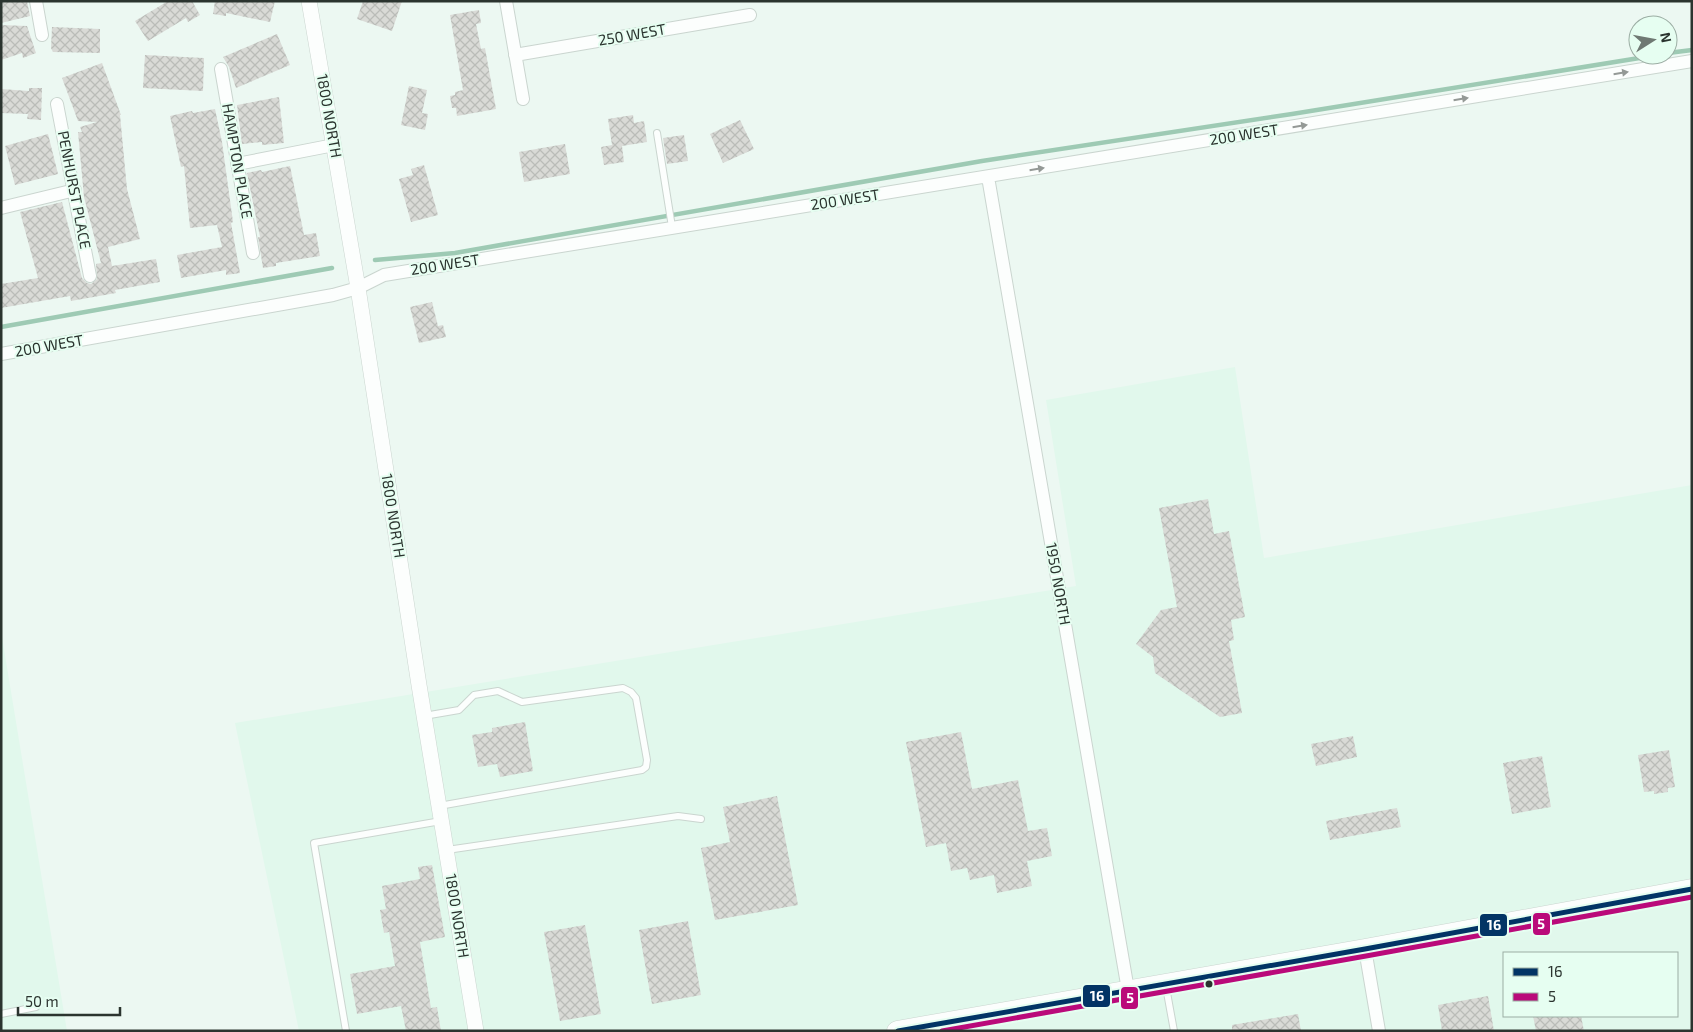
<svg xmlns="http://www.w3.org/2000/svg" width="1693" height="1032" viewBox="0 0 1693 1032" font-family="'Exo 2',sans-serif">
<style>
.built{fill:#e1f8ec;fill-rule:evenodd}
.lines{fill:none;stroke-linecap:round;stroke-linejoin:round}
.stream{stroke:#9ecab4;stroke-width:4.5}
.building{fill:url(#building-cross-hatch)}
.service-casing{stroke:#cad5cf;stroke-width:8}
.minor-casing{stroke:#cad5cf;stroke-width:14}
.tertiary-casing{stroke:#cad5cf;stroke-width:16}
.primary-casing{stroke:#cad5cf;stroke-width:21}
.service{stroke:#fcfefd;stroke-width:6}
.minor{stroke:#fcfefd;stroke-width:12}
.tertiary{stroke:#fcfefd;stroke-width:15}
.primary{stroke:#fcfefd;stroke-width:20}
.bus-1-casing{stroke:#e6fef1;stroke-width:9}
.bus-2-casing{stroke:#e6fef1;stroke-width:9}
.bus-1{stroke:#023465;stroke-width:5}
.bus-2{stroke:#ba0a7a;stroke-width:5}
.oneway{fill:#949996}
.bus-dot{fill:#2b342f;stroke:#e6fef1;stroke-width:2}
.labels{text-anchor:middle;stroke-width:4;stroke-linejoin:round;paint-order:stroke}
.street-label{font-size:15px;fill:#2b342f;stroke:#e6fef1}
.line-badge{stroke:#e6fef1;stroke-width:2}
.badge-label{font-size:14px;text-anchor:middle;font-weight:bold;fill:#fff}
</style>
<defs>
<pattern id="building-cross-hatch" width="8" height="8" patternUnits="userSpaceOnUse" patternTransform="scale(1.25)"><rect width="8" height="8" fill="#d9dad6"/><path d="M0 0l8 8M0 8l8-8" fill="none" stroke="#babcb8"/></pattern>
</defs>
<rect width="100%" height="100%" fill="#ecf8f2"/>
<path class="built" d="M1235,367L1264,558L1692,485V1031H299L235,723L1076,586L1046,400ZM1504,953H1677V1016H1504Z
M1,631L67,1031H1Z"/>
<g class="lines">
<path class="stream" d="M1668,53L1692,50
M375,260L455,253L982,161L1292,114L1658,55
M1,327L332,268"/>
</g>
<path class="building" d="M1,1H27L30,16L1,23Z
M168,1H192L200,15L188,22L186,18L148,41L135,21Z
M215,1H275L270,22L226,13V16L213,14Z
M363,1H402L392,31L357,19Z
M479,10L481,23L476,24L481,49L485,48L496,109L457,116L456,108H452L450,96L455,95V92L463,90L450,15Z
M1,25L27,26L36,53L23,58L22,53L1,60Z
M52,27L100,29V53L53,52L51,48Z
M277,34L290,65L236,88L229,67L223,57Z
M145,55L204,58L203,91L143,88Z
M102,63L121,115H120L127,189L140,239L108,247L112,266L156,259L160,282L115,290L116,293L71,301L70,296L1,308V284L38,278L20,212L62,202L82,278L87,283L91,284L97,279L96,264L101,263L84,197L78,132H82L80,127L97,122L78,121L62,78Z
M409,86L427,90L422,113L428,114L425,130L401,125Z
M29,88H42L41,120L27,119L28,114L1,113V89L29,91Z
M279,97L284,143L262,145V142L242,144L237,105Z
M215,109L222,142L233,222L231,223L240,273L226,275V270L181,278L177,255L222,247L217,225L190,228L184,166L181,167L170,116L192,111L193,113Z
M633,115L634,123L644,121L647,142L622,146L624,162L604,165L601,147L612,145L608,119Z
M740,120L754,149L723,163L710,134Z
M48,134L58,174L15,185L5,146Z
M684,135L688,161L667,164L663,138Z
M565,144L570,174L524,182L519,152Z
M424,165L438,215L411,222L399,179L413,175L411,169Z
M290,166L304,235L316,233L320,256L276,263V266L263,268L258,237H260L247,173L261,170L262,172Z
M432,302L438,326L443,325L446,337L419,343L410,307Z
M1208,499L1214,534L1229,531L1245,617L1231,620L1234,640L1229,641L1242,713L1220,717L1155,673L1153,657L1136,644L1161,610L1177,607L1159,508Z
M525,722L533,771L500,777L497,764L478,767L472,735L492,732V728Z
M961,732L972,789L1018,780L1028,831L1047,828L1052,856L1027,861L1032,886L997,893L994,875L970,880L967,868L951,871L946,843L926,847L906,742Z
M1353,736L1357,757L1316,766L1311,744Z
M1669,750L1675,787L1668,788V792L1654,794V791L1644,792L1638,755Z
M1542,756L1551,807L1512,814L1503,763Z
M777,796L798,905L715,920L701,848L730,842L723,807Z
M1397,808L1401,827L1330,840L1326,821Z
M432,865L445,937L420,942L431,1008L437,1007L441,1031H406L401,1006L357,1014L350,974L395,966L389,932L384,933L380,910L386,909L382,886L420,879L418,867Z
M688,921L701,995L652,1004L639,930Z
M585,925L601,1014L560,1021L544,932Z
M1488,996L1494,1031H1442L1438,1005Z
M1298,1014L1301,1031H1232V1025Z
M1533,1016H1581L1584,1031H1536Z"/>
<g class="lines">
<g class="service-casing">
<path id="service" d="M657,133L672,227
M424,716L459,710L474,695L498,691L522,702L623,688L631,692L636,698L647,760L646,767L642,770L439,806
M447,850L678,816L701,819
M1166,987L1174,1031
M1,1014L36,1007
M346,1031L314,843L441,821"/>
</g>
<g class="minor-casing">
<path id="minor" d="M36,1L42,35
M506,1L523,99
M515,55L750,15
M221,69L253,253
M57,104L90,276
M237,164L334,145
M988,177L1128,990
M1,208L75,190
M1,354L333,295L358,288L384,275L1692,61
M1365,949L1379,1031"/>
</g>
<g class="tertiary-casing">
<path id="tertiary" d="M309,1L358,288L419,685L476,1031"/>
</g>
<g class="primary-casing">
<path id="primary" d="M897,1031L1365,949L1692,889"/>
</g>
<use href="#service" class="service"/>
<use href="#minor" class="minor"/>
<use href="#tertiary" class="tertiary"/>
<use href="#primary" class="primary"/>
<g class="bus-1-casing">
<path id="bus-1" d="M898,1031L1365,949L1692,889"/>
</g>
<g class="bus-2-casing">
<path id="bus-2" d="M942,1031L1366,956L1692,897"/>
</g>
<use href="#bus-1" class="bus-1"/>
<use href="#bus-2" class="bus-2"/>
</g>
<defs><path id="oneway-solid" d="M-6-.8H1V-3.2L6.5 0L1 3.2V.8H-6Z" transform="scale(1.25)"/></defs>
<g class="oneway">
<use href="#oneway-solid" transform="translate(1621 73) rotate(-9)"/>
<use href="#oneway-solid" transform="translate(1461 99) rotate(-9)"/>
<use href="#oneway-solid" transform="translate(1300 126) rotate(-9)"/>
<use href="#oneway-solid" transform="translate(1037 169) rotate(-9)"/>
</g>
<circle class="bus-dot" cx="1209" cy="984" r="4.5"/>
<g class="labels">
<g class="street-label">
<text transform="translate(632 35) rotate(-10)" y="5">250 WEST</text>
<text transform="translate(329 116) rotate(80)" y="5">1800 NORTH</text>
<text transform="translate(1244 135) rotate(-9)" y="5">200 WEST</text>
<text transform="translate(237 161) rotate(80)" y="5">HAMPTON PLACE</text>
<text transform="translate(74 190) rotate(79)" y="5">PENHURST PLACE</text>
<text transform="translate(845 200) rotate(-9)" y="5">200 WEST</text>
<text transform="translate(445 265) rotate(-9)" y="5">200 WEST</text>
<text transform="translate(49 346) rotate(-10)" y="5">200 WEST</text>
<text transform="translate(393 516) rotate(81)" y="5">1800 NORTH</text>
<text transform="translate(1058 584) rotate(80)" y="5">1950 NORTH</text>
<text transform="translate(457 916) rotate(81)" y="5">1800 NORTH</text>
</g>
</g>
<g class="line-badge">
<rect x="1532" y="912" width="19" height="24" rx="5" fill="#ba0a7a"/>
<rect x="1479" y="913" width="29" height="24" rx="5" fill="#023465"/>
<rect x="1082" y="984" width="29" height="24" rx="5" fill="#023465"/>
<rect x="1120" y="986" width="19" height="24" rx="5" fill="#ba0a7a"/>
</g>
<g class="badge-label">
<text x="1541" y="929">5</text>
<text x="1494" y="930">16</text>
<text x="1097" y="1001">16</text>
<text x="1130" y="1003">5</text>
</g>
<rect width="1693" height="1032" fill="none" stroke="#2b342f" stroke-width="5"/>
<rect x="1503" y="952" width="175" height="65" fill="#e6fef1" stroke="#9bada3"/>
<rect x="1513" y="968" width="25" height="8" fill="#023465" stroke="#9bada3"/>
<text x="1548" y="977" font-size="15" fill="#2b342f">16</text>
<rect x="1513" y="993" width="25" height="8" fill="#ba0a7a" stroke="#9bada3"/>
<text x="1548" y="1002" font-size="15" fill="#2b342f">5</text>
<g transform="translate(1653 40) rotate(79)"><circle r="24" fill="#e6fef1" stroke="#9bada3"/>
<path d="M0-4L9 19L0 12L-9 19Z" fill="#6f7973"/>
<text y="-8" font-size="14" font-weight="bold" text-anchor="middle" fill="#2b342f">N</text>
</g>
<path d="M18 1007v8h102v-8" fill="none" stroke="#2b342f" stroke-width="2.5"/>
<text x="25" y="1007" font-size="15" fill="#2b342f" stroke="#e6fef1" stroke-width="4" paint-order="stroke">50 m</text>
</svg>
